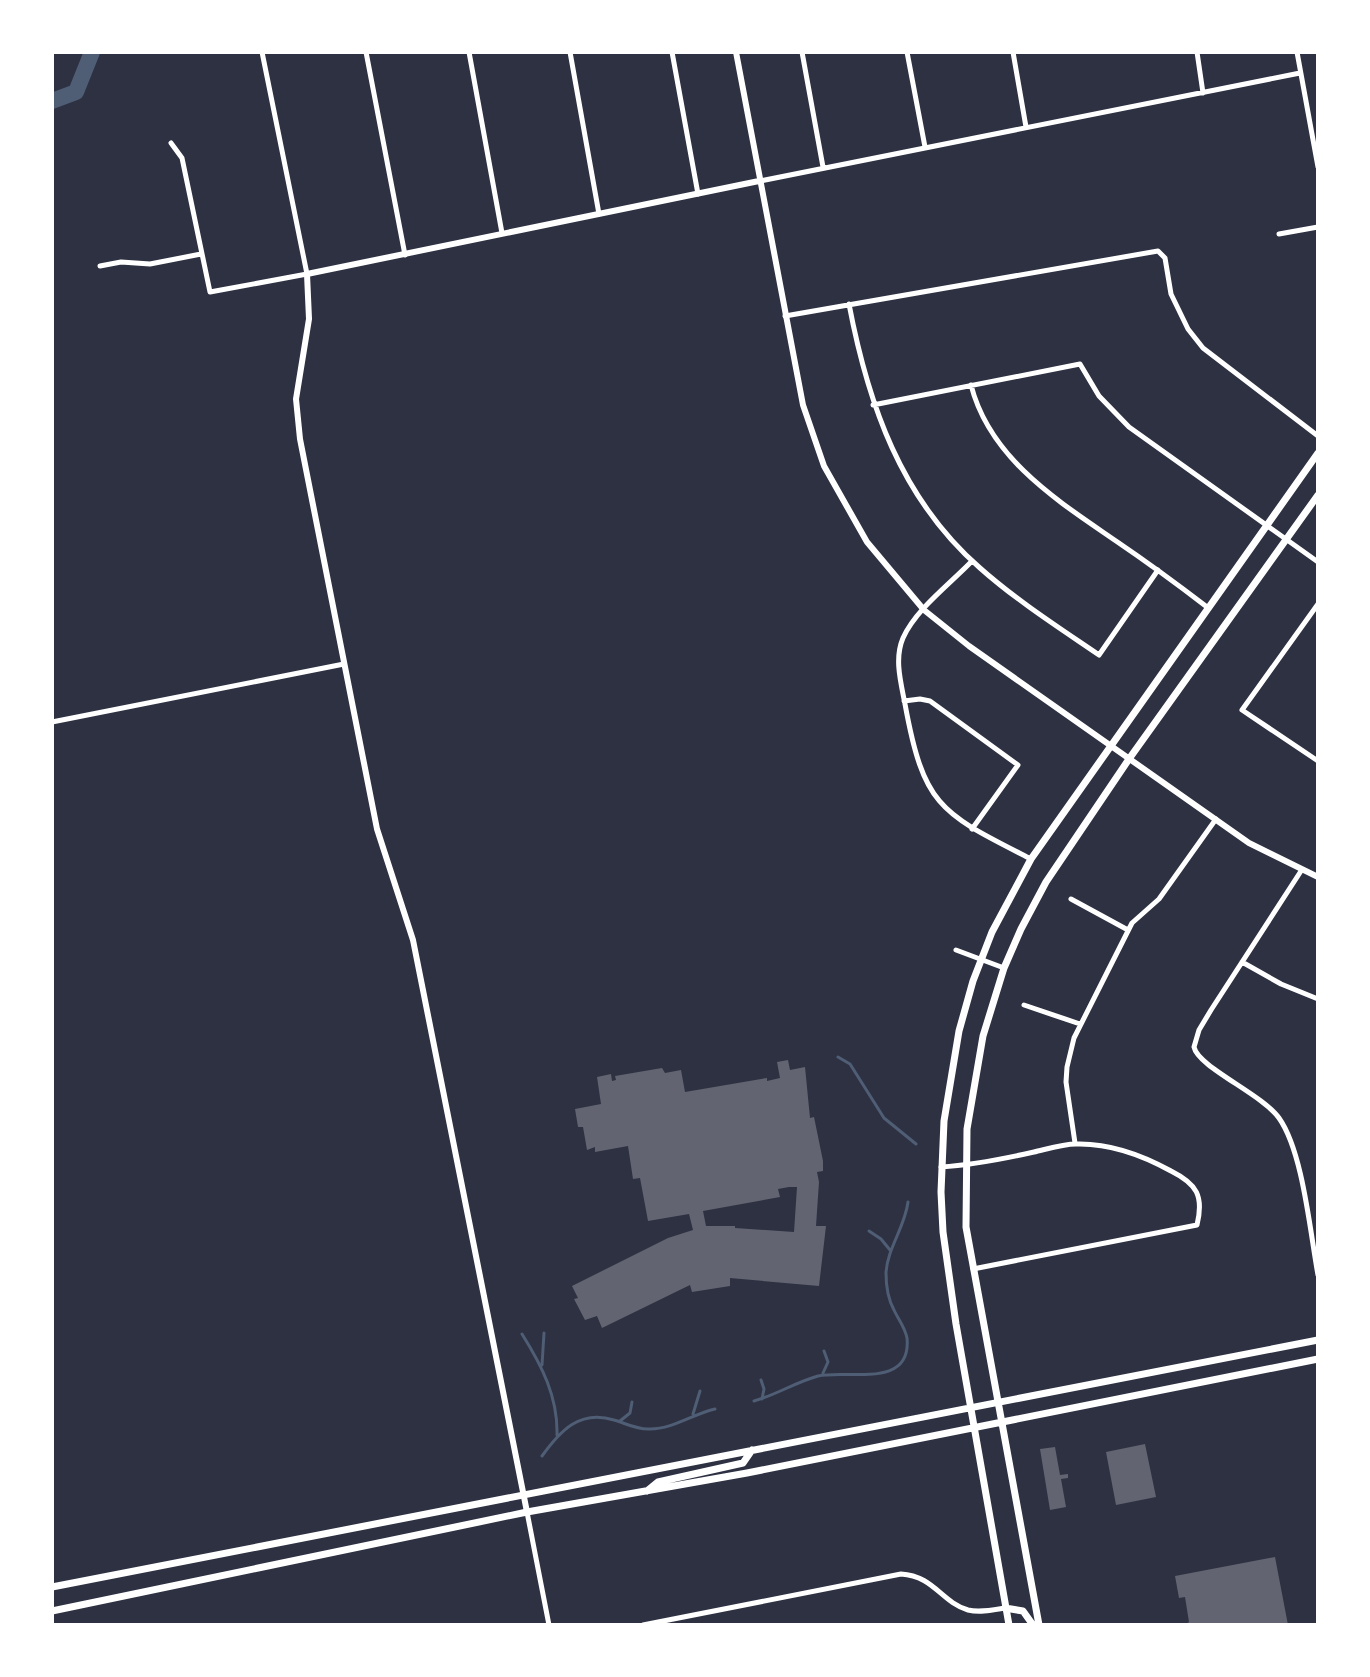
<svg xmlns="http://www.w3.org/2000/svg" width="1370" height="1677" viewBox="0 0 1370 1677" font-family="'Crimson Pro',serif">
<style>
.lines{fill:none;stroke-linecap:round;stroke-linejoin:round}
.stream{stroke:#4f5d75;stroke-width:3}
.river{stroke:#4f5d75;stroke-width:16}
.building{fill:#626471;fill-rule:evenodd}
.minor{stroke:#fff;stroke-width:5}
.tertiary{stroke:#fff;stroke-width:6}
.secondary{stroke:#fff;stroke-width:7}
</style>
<rect width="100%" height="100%" fill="#2d3142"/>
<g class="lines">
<path class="stream" d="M838,1057L850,1064L884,1118L916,1144
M869,1231L881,1239L890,1250
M522,1334C542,1366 558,1397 557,1435
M542,1365L544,1333
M823,1373L828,1362L824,1351
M761,1380L764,1389L762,1399
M754,1401C776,1395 796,1382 818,1376C846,1369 912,1390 907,1338C905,1327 898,1319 894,1310C888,1299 886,1285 886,1273C887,1249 905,1227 908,1202
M693,1414L700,1391
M620,1421L630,1413L632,1402
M542,1456C560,1431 580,1409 614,1420C625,1423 637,1430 650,1429C673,1429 693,1414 715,1409"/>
<path class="river" d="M52,101L76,92L92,52"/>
</g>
<path class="building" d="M788,1060L790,1070L805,1067L810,1118L814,1117L823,1161V1171L817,1172L819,1182L816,1226H826L819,1286L730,1278V1286L692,1292L690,1285L602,1328L597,1316L585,1320L574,1299L578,1298L572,1286L668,1238L693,1230L689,1214L648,1221L640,1178L633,1179L628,1146L595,1152V1147L587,1150L583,1127H578L575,1109L601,1104L597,1077L611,1074L612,1081L616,1080L615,1076L662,1068L665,1073L681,1070L685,1092L767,1078V1081L780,1078L777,1062ZM789,1187H797L794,1232L735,1228V1226H706L703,1211L780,1197L778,1189Z
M1145,1444L1156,1497L1116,1505L1106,1452Z
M1055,1447L1060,1475L1068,1474V1478L1061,1479L1066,1507L1050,1510L1040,1449Z
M1275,1557L1288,1625H1184L1189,1622L1185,1597L1179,1598L1175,1576Z"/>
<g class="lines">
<path class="minor" d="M366,52L405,255
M469,52L502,233
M570,52L599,214
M672,52L698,194
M802,52L823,167
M907,52L925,147
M1013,52L1026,127
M1197,52L1203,93
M1297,52L1318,167
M171,143L182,158L210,292L307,274L262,52
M760,181L1300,73
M1279,234L1318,227
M100,266L121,262L150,264L201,254
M849,304C868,404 901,499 980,568C1016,600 1058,627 1099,655L1158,570
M785,316L1158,251L1165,258L1171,294L1188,329L1203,348L1318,436
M971,385C990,459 1058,501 1116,541C1147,562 1177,584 1207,607
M873,405L1080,364L1099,396L1129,427L1318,562
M972,561C950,584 916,609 903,638C894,659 901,683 905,704C924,808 941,813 1031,859
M1318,604L1242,710L1318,761
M904,701L920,699L930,701L1018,765L972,829
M52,722L344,664
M1301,871L1211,1010L1199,1030L1194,1047C1198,1067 1262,1094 1279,1118C1303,1152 1310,1232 1318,1275
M1071,899L1128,930
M956,950L1004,968
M1242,962L1281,984L1318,999
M1024,1005L1080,1024
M1075,1143L1066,1082L1067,1067L1074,1038L1132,923L1159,899L1216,819
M941,1167C973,1165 1003,1159 1034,1152C1047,1149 1063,1144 1076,1144C1110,1143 1142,1155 1171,1171C1197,1184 1204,1196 1197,1225L973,1269
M527,1512L549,1625
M643,1625L901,1574C934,1576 941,1602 968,1610C980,1613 993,1610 1005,1608"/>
<path class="tertiary" d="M736,52L803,405L824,466L867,542L924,610L969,646L1249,843L1318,877
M527,1512L413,940L377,829L300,439L296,399L309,319L307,274L759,181"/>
<path class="secondary" d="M647,1491L658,1482L743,1463L752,1450
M52,1587L1318,1340
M1005,1608L1023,1611L1033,1625
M52,1611L527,1512L747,1473L1318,1359
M1009,1625L956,1324L943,1232L941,1192L944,1121L959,1031L973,981L992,932L1031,859L1318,453
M1039,1625L966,1227L967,1129L983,1036L1004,968L1021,929L1046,882L1129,759L1318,495"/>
</g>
<rect width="1370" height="1677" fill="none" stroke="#ffffff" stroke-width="108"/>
</svg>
